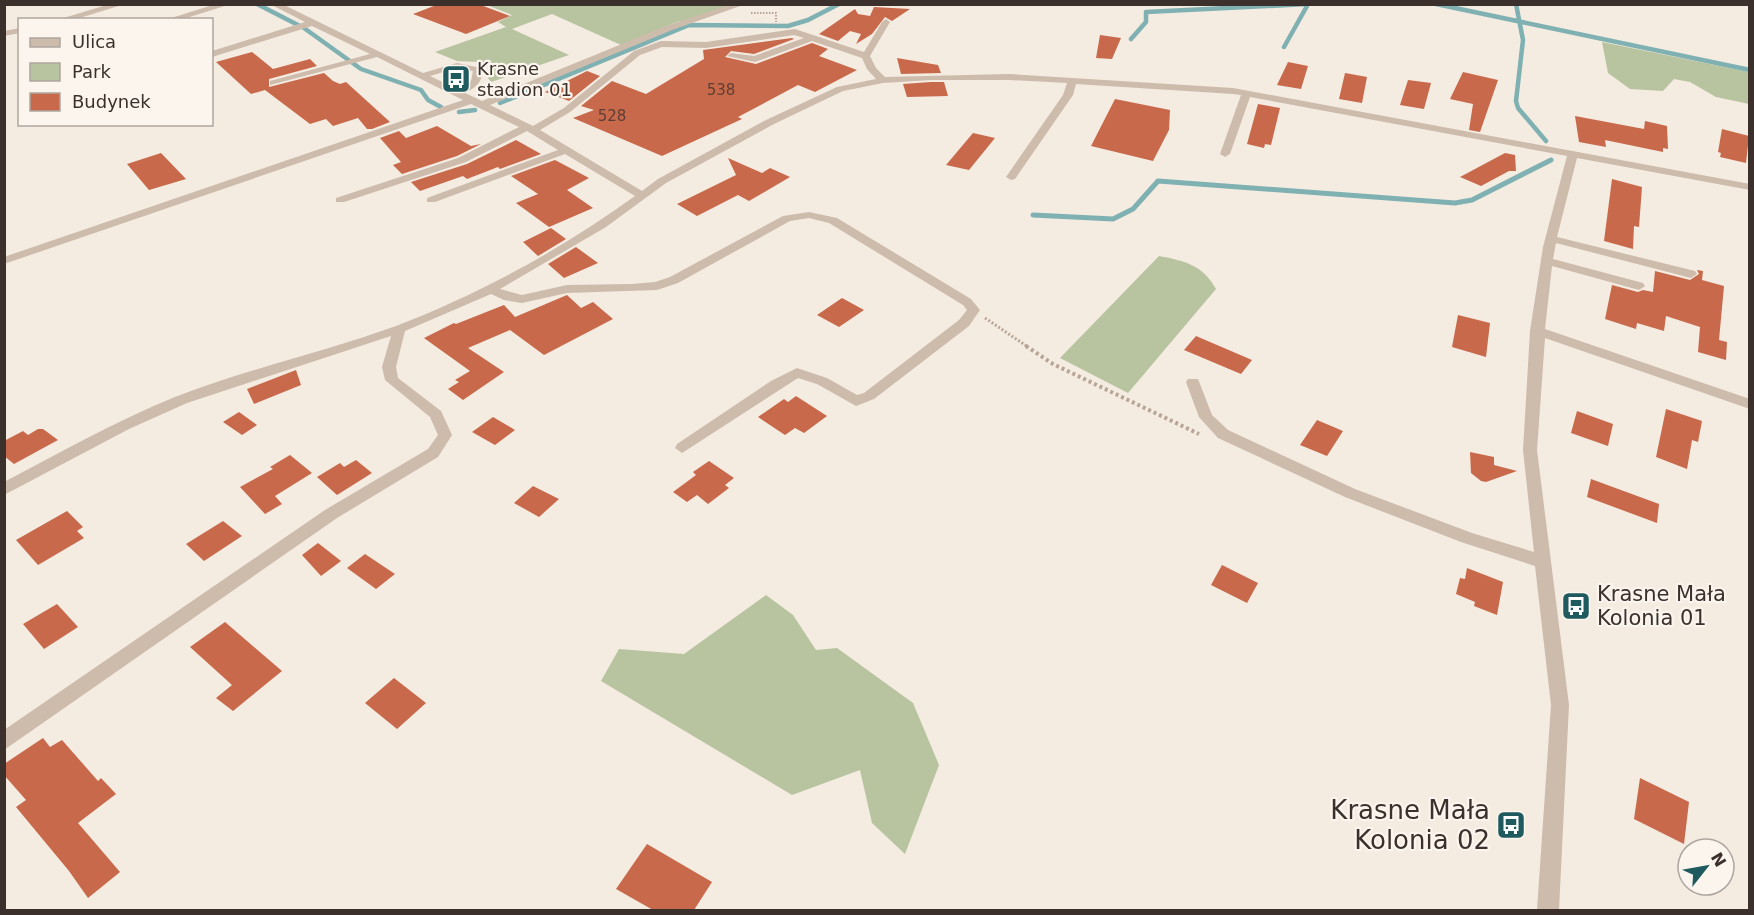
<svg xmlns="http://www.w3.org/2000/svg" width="1754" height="915" viewBox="0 0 1754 915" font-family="'DejaVu Sans',sans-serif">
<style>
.green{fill:#b8c4a0}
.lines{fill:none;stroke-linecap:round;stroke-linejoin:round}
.stream-far1{stroke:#7fb0b2;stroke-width:4.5}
.stream{stroke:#7fb0b2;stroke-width:5}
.building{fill:#c8694b}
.path-far2{stroke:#b9a596;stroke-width:2;stroke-dasharray:1.5 1.5;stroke-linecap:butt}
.path-far1{stroke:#b9a596;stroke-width:3;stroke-dasharray:2 2;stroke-linecap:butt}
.path{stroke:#b9a596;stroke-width:4;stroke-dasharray:3 3;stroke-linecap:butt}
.minor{fill:#cdbbac;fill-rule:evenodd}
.labels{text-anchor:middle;stroke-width:4.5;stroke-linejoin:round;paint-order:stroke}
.far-number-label{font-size:15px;fill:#5e3e33}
.far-poi-label{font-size:18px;fill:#3b302b;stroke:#fbf5ee;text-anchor:start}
.poi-label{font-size:21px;fill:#3b302b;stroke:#fbf5ee;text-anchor:start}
.near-poi-label{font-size:26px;fill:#3b302b;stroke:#fbf5ee;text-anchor:end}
</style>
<rect width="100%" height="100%" fill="#f4ebe1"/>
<path class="green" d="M487,5H737L706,16L677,22L621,45L552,14L512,29L569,55L491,82L488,78L489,67L479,62L457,61L435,52L506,27L498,22L512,15Z
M1602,42L1749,72V104L1716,97L1690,82L1674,79L1663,91L1630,89L1608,73Z
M1159,256C1185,261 1203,265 1216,289L1128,393L1060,358Z
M766,595L793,615L816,650L837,648L913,703L939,765L905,854L872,823L860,770L792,795L601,681L619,649L684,654Z"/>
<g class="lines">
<path class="stream-far1" d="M257,4L298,25
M1436,4L1750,70
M1516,4L1523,40L1516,101L1518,108L1546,141
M304,28L361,69L421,90L428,100L441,107
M1131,39L1146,22V12L1308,4
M1284,47L1307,6
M500,103L689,25L788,26L808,20L839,4
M459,112L475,110"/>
<path class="stream" d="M1033,215L1113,219L1133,209L1158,181L1455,203L1472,200L1551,160"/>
</g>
<path class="building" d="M439,4H478L510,16L466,34L413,14Z
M874,7L910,9L892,21L885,17L872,34L856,44L861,34L850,31L838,41L819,34L855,9L858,14L870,16Z
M1100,35L1121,38L1112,59L1096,58Z
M792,38L794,39L754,54L731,51L725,57L756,64L812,43L828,49L819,56L857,70L815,92L798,85L738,117L742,119L662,156L573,118L594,110L581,106L612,81L646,94L704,59L703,50Z
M252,52L273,69L310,59L317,66L269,79V87L324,73L333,81L340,84L346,82L390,122L372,129H367L358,118L333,126L326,119L310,124L265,90L251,94L216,62Z
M897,58L938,65L941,73L901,74Z
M1288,62L1308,66L1301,89L1277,85Z
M587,71L600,76L569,101L545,92Z
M1463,72L1498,80L1480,132L1469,130L1473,104L1450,99Z
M1345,73L1367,77L1362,103L1339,99Z
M1408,80L1431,83L1424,109L1400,105Z
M931,82H944L948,96L907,97L903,84Z
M1115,99L1170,110L1169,130L1153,161L1091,146Z
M1258,104L1280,108L1271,145L1265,144L1264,148L1247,144Z
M1575,116L1644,129L1645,121L1667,126L1668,149L1663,148V152L1605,140L1606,147L1579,142Z
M437,126L471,146L481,144L457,156L402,174L393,165L401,162L380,138L399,131L406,138Z
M1722,129L1749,136L1746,163L1720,157L1721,153L1718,152Z
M973,133L995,138L969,170L946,165Z
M516,140L541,154L500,169L498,167L467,179L463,176L420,191L411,182L467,164Z
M161,153L186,179L149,190L127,164Z
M1505,153L1515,155L1516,171H1509L1481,186L1460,177Z
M728,158L762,173L770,168L790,177L749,201L738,195L697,216L677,204L736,175Z
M555,160L589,178L567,190L593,208L549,227L516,203L538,194L511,176Z
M1612,179L1642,187L1639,227L1634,226L1633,249L1604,241Z
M551,228L566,239L538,256L523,242Z
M576,247L598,263L564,278L548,264Z
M1697,270L1703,271L1702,280L1724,286L1719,340L1727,342L1726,360L1698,352L1700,327L1666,316L1664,331L1637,323L1636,329L1605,319L1612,285L1638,292L1643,290L1653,292L1655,271L1690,280L1699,274Z
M567,295L581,308L593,302L613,319L544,355L510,330L468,348L504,372L463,400L448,389L459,382L455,380L470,371L424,338L454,323L456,324L504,305L515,317Z
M842,298L864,310L839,327L817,315Z
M1458,315L1490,323L1486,357L1452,347Z
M1196,336L1252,360L1241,374L1184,350Z
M296,370L301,385L254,404L247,389Z
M796,396L827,416L804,433L795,428L785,435L758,417L784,399L788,402Z
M1666,409L1702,421L1698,442L1692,440L1687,469L1656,457Z
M1577,411L1613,424L1608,446L1571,433Z
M239,412L257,425L242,435L223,422Z
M493,417L515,430L495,445L472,432Z
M1317,420L1343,431L1327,456L1300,445Z
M38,429H43L58,440L14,464L4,456V441L23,431L28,435Z
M1470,452L1494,457V465L1517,471L1486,482L1481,481L1471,473Z
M290,455L312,473L275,496L282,504L265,514L240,487L273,469L270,467Z
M356,460L372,473L337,495L317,477L340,463L344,467Z
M709,461L734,478L725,485L729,488L708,504L697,495L687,502L673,492L696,475L693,472Z
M1591,479L1659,504L1657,523L1587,497Z
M533,486L559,499L539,517L514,503Z
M67,511L83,527L77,531L84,538L38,565L16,540Z
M223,521L242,536L204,561L186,544Z
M318,543L341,561L321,576L302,555Z
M365,554L395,574L376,589L347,568Z
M1222,565L1258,583L1247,603L1211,585Z
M1467,568L1503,582L1497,615L1474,606L1475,602L1456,594L1460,578L1465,579Z
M57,604L78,627L44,649L23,624Z
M225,622L282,671L233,711L216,698L232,685L190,647Z
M394,678L426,703L397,729L365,703Z
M43,738L50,747L62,740L98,781L101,778L116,794L78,823L120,872L88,898L69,871L16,807L26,800L4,775V764Z
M1640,778L1689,802L1684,844L1634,819Z
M647,844L712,882L694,910H653L616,889Z"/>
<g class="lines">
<path class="path-far2" d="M751,13H776V22"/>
<path class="path-far1" d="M985,318L1028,347"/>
<path class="path" d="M1026,346L1053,364L1199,434"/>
<path class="minor" d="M110,4H125L73,20H57Z
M216,4H231L180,20H165Z
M270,4H282L423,73L457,63L481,68C485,81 475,88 465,93L482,101L666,26L732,4H746L672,30L490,105L533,126L564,108L634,51L661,41L706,42L795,29L864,52L882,22L886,19L890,22L870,56L876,68L885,77L1009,74L1233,88L1750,184V190L1577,158L1557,237L1695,271L1697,274L1691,278L1556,243L1553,259L1643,283L1645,286L1639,290L1552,266L1545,329L1750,399V409L1545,338L1537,450L1569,705L1559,910H1537L1551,705L1535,566L1461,542L1345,497L1218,438L1199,417L1186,382L1188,379H1198L1212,415L1228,430L1355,489L1472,533L1534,552L1523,450L1530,331L1543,247L1567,156L1250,97L1230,154L1225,157L1220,154L1241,95L1233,94L1076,84L1073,95L1015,179L1011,180L1006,177L1063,95L1067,83L1009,80H931L883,83L843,91L774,124L666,183L606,227L500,289L522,295L567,285L632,284L655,282L670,277L783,216L809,212L837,218L971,299L980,310L969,326L874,399L856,406L817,384L798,378L682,453L675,448L677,444L771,381L797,368L827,378L857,395L864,393L959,320L967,310L963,305L829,223L809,218L790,221L678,283L657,290L567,293L522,303L504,300L491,294L405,331L396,367L398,378L441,411L452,435L438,457L337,518L4,750V730L325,510L428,449L438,435L430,417L385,380L382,367L391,336L187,403L129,429L4,495V482C61,452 116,421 175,397C247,369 324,352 396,326C480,294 562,249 635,196L565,154L435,202H427V198L558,150L527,131L466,162L344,202H336V198L458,158L519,127L471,104L4,264V257L463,100L377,57L270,85V81L370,54L312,26L212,57V51L305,22ZM794,35L804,38L754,56L731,53L727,56L755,62L812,41L862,58L867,69L876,79L837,87L766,120L658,179L642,191L540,130L570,112L640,55L662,47L706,48ZM457,68L473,71L471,81L457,89L430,76Z
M20,28V33L4,36V31Z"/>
</g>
<defs>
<g id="bus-square" transform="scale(1.5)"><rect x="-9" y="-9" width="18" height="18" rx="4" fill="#1f5a5e" stroke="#fbf5ee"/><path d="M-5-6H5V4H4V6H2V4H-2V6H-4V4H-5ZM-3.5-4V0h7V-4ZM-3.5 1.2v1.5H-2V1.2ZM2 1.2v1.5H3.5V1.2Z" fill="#fff"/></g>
</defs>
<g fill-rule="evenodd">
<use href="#bus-square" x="456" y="79"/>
<use href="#bus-square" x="1576" y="606"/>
<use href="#bus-square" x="1511" y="825"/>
</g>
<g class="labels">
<g class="far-number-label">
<text x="721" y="95">538</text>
<text x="612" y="121">528</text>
</g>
<g class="far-poi-label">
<text x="477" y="75">Krasne<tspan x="477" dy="21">stadion 01</tspan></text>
</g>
<g class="poi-label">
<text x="1597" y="601">Krasne Mała<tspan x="1597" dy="24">Kolonia 01</tspan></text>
</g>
<g class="near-poi-label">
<text x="1490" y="819">Krasne Mała<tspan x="1490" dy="30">Kolonia 02</tspan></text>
</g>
</g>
<rect width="1754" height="915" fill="none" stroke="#3b302b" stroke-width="12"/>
<rect x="18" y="18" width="195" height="108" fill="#fbf5ee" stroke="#aea6a0" stroke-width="1.5"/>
<rect x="30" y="38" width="30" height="9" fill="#cdbbac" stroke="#aea6a0" stroke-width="1.5"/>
<text x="72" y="48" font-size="18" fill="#3b302b">Ulica</text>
<rect x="30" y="63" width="30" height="18" fill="#b8c4a0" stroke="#aea6a0" stroke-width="1.5"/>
<text x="72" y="78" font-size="18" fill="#3b302b">Park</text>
<rect x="30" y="93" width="30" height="18" fill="#c8694b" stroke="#aea6a0" stroke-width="1.5"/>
<text x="72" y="108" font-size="18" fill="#3b302b">Budynek</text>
<g transform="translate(1706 867) rotate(59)"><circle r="28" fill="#fbf5ee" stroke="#aea6a0" stroke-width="1.5"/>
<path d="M0-4.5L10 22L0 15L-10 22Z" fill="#1f5a5e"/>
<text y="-9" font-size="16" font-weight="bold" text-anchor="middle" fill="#3b302b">N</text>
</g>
</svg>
